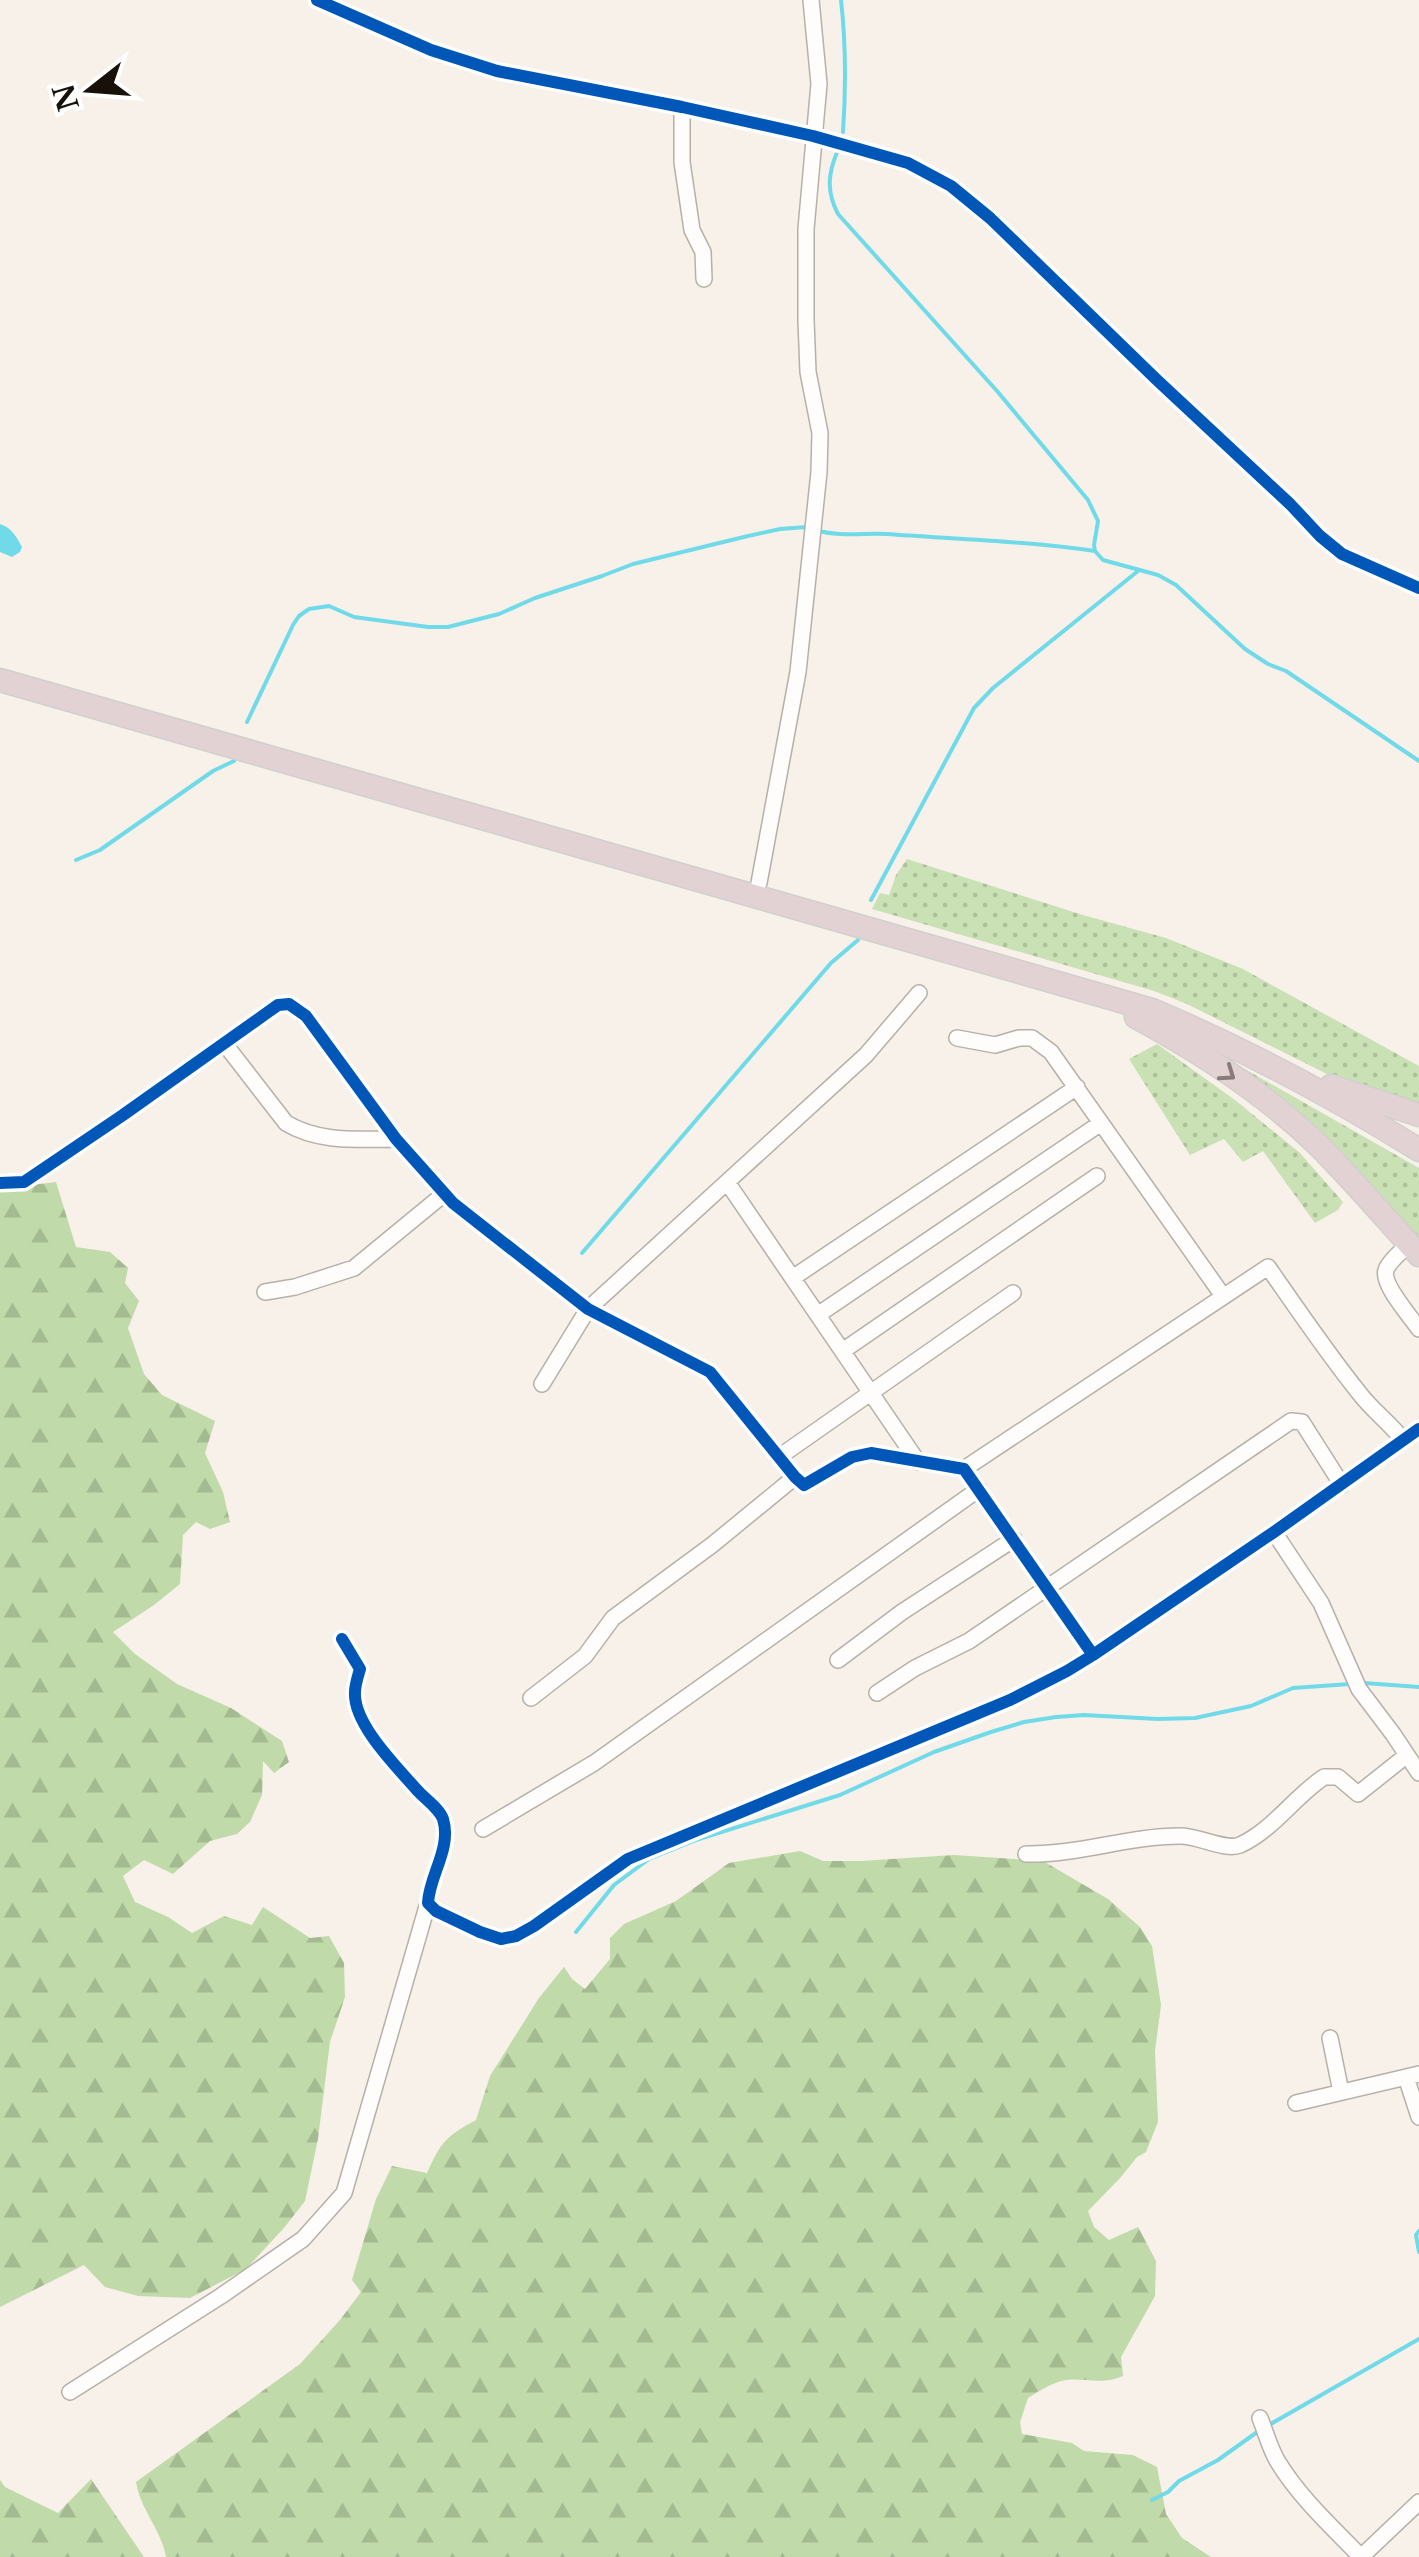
<svg xmlns="http://www.w3.org/2000/svg" width="1419" height="2557" viewBox="0 0 1419 2557" font-family="'Libre Baskerville',serif">
<style>
.grass{fill:url(#grass-dots)}
.forest{fill:url(#forest-firs)}
.water{fill:#71dae9}
.lines{fill:none;stroke-linecap:round;stroke-linejoin:round}
.stream{stroke:#71dae9;stroke-width:4}
.minor-casing{stroke:#b6b0a9;stroke-width:18}
.highway-casing{stroke:#d2cfcc;stroke-width:25}
.minor{stroke:#fefdfc;stroke-width:15}
.highway{stroke:#e3d2d4;stroke-width:22}
.cycleway-casing{stroke:#fff;stroke-width:19}
.cycleway{stroke:#0057b8;stroke-width:12}
.oneway{stroke:#887b79}
</style>
<defs>
<pattern id="grass-dots" width="8" height="8" patternUnits="userSpaceOnUse" patternTransform="scale(2.5)"><rect width="8" height="8" fill="#cae1b5"/><path d="M2 2h.1M6 6h.1" fill="none" stroke="#adc09a" stroke-width="1.8" stroke-linecap="round"/></pattern>
<pattern id="forest-firs" width="22" height="20" patternUnits="userSpaceOnUse" patternTransform="scale(2.5)"><rect width="22" height="20" fill="#c0daa9"/><path d="M5 1l3.5 6h-7zM16 11l3.5 6h-7z" fill="#a4ba90"/></pattern>
</defs>
<rect width="100%" height="100%" fill="#f7f1ea"/>
<path class="grass" d="M907,859L1083,915L1166,938L1243,969L1419,1066V1109L1331,1076L1187,1004L1154,991L872,909L880,893L889,895L896,875Z
M1157,1044L1235,1100L1300,1153L1343,1202L1338,1210L1315,1223L1263,1151L1243,1162L1224,1139L1190,1155L1129,1059Z
M1206,1047L1419,1168V1239Z"/>
<path class="forest" d="M56,1182L76,1247L110,1252L128,1268L125,1283L139,1301L128,1328L144,1374L162,1395L215,1421L205,1453L223,1492L230,1522L210,1529L196,1522L183,1535L180,1584L154,1605L113,1632L135,1654L177,1684L231,1708L282,1741L289,1762L274,1773L263,1761L262,1795L250,1822L237,1834L210,1841L173,1874L144,1860L123,1876L135,1902L168,1917L192,1933L224,1916L252,1925L263,1907L310,1938L329,1936L344,1963L345,1997L330,2042L318,2139L305,2201L284,2228L246,2269L190,2298L138,2296L105,2287L84,2265L0,2307V1189Z
M800,1851L823,1861H861L954,1855L1043,1861L1108,1899L1140,1927L1152,1946L1161,2005L1155,2051L1158,2122L1146,2152L1137,2157L1121,2177L1088,2211L1094,2227L1109,2240L1138,2227L1156,2261L1155,2296L1121,2357L1123,2376C1104,2385 1086,2378 1066,2380C1053,2382 1039,2391 1028,2398L1020,2422L1022,2434L1072,2443L1084,2451L1133,2455L1157,2467L1166,2514L1182,2538L1211,2557H166C161,2529 140,2509 136,2482L300,2364L340,2320L361,2292L352,2280L376,2199L392,2166L427,2173C441,2142 446,2136 476,2120L490,2076L539,1998L564,1967L572,1979L585,1989L610,1959V1938L624,1924L676,1901L729,1863Z
M91,2479L144,2557H0V2480L5,2487L58,2513Z"/>
<path class="water" d="M0,524C12,528 16,536 22,547L20,552L12,557L0,552Z"/>
<g class="lines">
<path class="stream" d="M841,0C846,44 846,88 843,132
M838,150C828,173 826,191 838,214L997,391L1088,500L1098,521L1094,545L1095,551L1103,560L1158,575L1176,585L1245,649L1268,664L1286,671L1419,761
M816,530C838,537 863,533 886,534C955,539 1026,541 1095,551
M247,722L293,625L299,616L309,609L329,606L354,617L428,627H448L499,614L535,598L602,576L633,564L748,536L780,529L807,527
M76,860L100,850L213,771L234,761
M871,900L974,708L993,688L1138,571
M582,1253L831,963L858,940
M1364,1683L1419,1687
M576,1932L614,1885L649,1859L696,1840L840,1795L934,1752L991,1732L1024,1722L1056,1717L1084,1715L1158,1719L1195,1718L1251,1706L1293,1688L1350,1684
M1419,2231L1416,2235L1419,2252
M1269,2425L1419,2339
M1152,2500L1168,2492L1179,2481L1218,2460L1260,2430"/>
<g class="minor-casing">
<path id="minor" d="M317,0L431,50L497,71L682,107L813,136L908,163L951,186L990,218L1157,380L1290,504L1320,536L1342,554L1419,588
M682,107V162L692,230L703,252L704,279
M759,883L798,672L819,472L820,433L808,372L806,320V229L819,84L811,0
M957,1038L995,1045L1019,1038H1032L1051,1052L1223,1296
M224,1043L286,1123C319,1143 358,1139 396,1139
M727,1182L918,1462
M0,1183L24,1182L123,1115L278,1005L289,1004L306,1016L396,1139L453,1203L588,1309L710,1372L795,1477L804,1485L852,1457L871,1453L964,1469L1093,1655
M1409,1244C1402,1251 1389,1261 1386,1270C1381,1284 1411,1317 1419,1329
M794,1277L1077,1087
M265,1292L295,1287L354,1268L444,1194
M819,1314L1101,1123
M844,1350L1097,1176
M542,1384L588,1309L866,1055L919,993
M779,1457L1013,1293
M964,1469L1268,1267C1298,1310 1327,1353 1360,1394C1373,1411 1390,1423 1403,1440
M1274,1532L1321,1603L1359,1689L1393,1734L1419,1773
M342,1639L360,1669C358,1676 355,1685 355,1692C353,1724 397,1767 417,1790C425,1799 439,1808 443,1819C452,1848 429,1876 428,1903L436,1911L480,1932L501,1939L516,1936L534,1926L628,1859L1010,1700L1067,1671L1093,1655L1274,1532L1419,1429
M838,1660L902,1612L1014,1539
M877,1693L915,1668L969,1641L1291,1421L1302,1422L1342,1485
M531,1698L585,1656L613,1618L712,1545L795,1477
M483,1829L594,1763L979,1489
M1026,1854C1078,1855 1128,1836 1180,1836C1200,1836 1225,1851 1240,1845C1273,1830 1294,1797 1324,1777H1338L1358,1794L1407,1755
M1330,2038L1341,2092
M1406,2077L1419,2117
M1296,2103L1419,2074
M70,2392L221,2296L303,2239L344,2193L428,1903
M1260,2418C1266,2433 1270,2449 1278,2462C1300,2498 1332,2527 1361,2557
M1361,2557L1419,2502"/>
</g>
<g class="highway-casing">
<path id="highway" d="M0,680L1152,1010C1244,1049 1334,1097 1419,1150
M1136,1017C1199,1051 1267,1095 1319,1146C1354,1181 1386,1219 1419,1255
M1331,1086L1419,1115"/>
</g>
<use href="#minor" class="minor"/>
<use href="#highway" class="highway"/>
<g class="cycleway-casing">
<path id="cycleway" d="M317,0L431,50L497,71L682,107L813,136L908,163L951,186L990,218L1157,380L1290,504L1320,536L1342,554L1419,588
M0,1183L24,1182L123,1115L278,1005L289,1004L306,1016L396,1139L453,1203L588,1309L710,1372L795,1477L804,1485L852,1457L871,1453L964,1469L1093,1655
M342,1639L360,1669C358,1676 355,1685 355,1692C353,1724 397,1767 417,1790C425,1799 439,1808 443,1819C452,1848 429,1876 428,1903L436,1911L480,1932L501,1939L516,1936L534,1926L628,1859L1010,1700L1067,1671L1093,1655L1274,1532L1419,1429"/>
</g>
<use href="#cycleway" class="cycleway"/>
</g>
<defs><path id="oneway-chevron" d="M-2-3.5L2.5 0L-2 3.5" fill="none" stroke-width="1.6" stroke-linecap="round" stroke-linejoin="round" transform="scale(2.5)"/></defs>
<use class="oneway" href="#oneway-chevron" transform="translate(1228 1074) rotate(35)"/>
<g transform="translate(90 90) rotate(253)" stroke="#ffffff" stroke-width="8" paint-order="stroke">
<path d="M0-8L18 38L0 25L-18 38Z" fill="#18110a"/>
<text y="-15" font-size="28" font-weight="bold" text-anchor="middle" fill="#18110a">N</text>
</g>
</svg>
